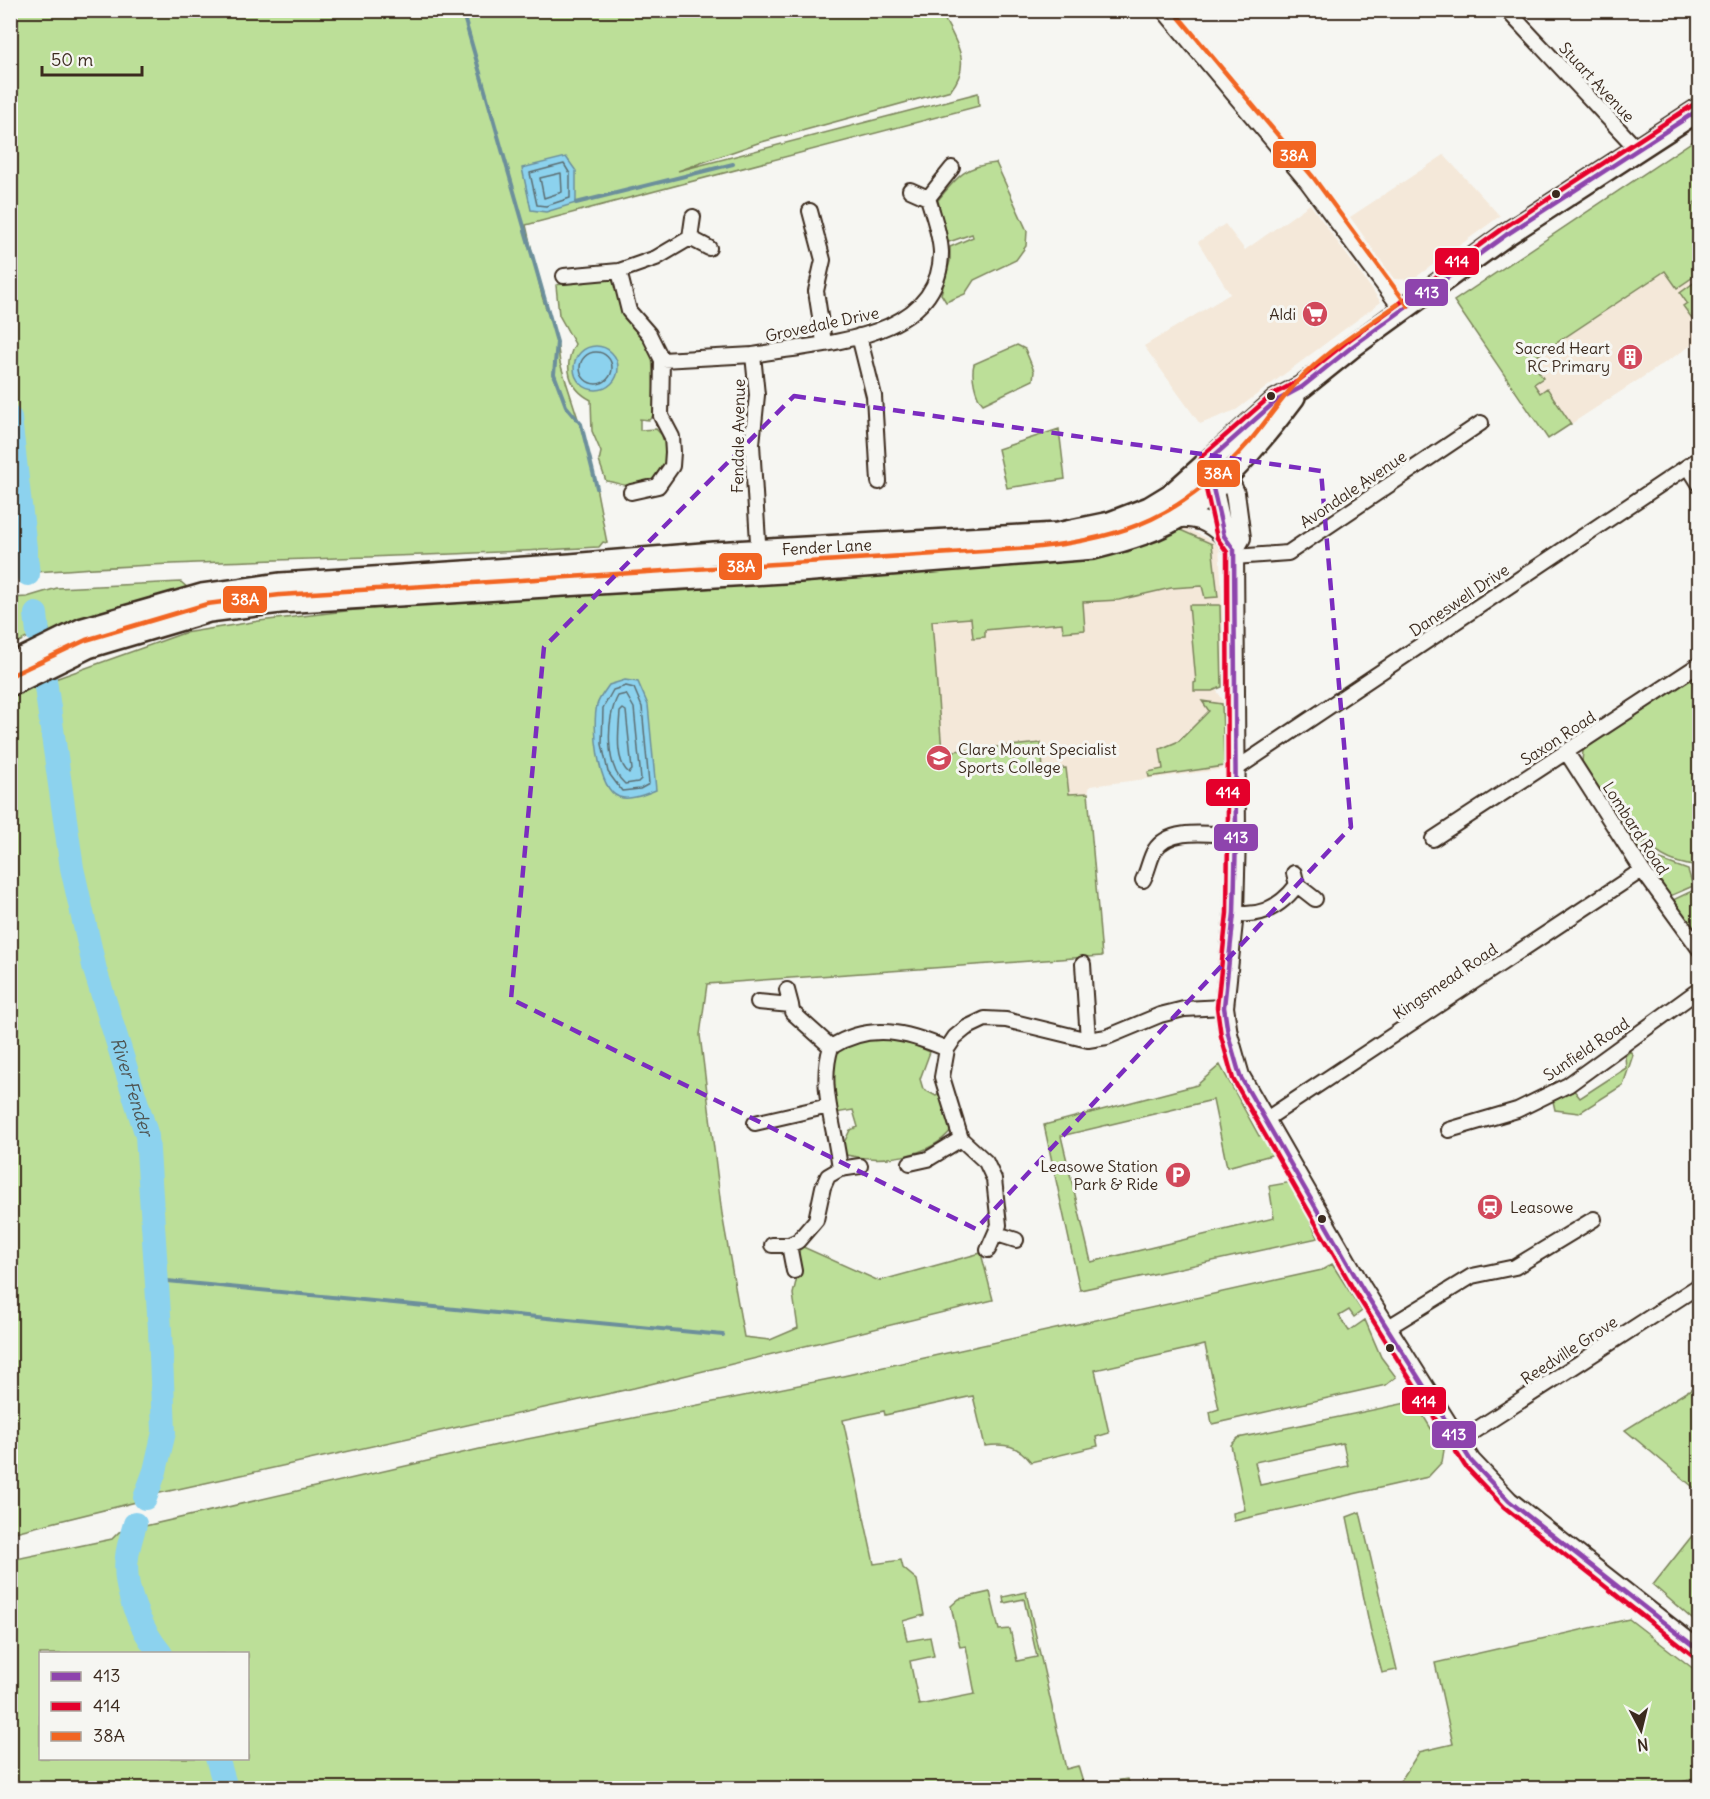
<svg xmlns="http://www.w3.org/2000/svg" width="1710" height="1799" viewBox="0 0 1710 1799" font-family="Delius,sans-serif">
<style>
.built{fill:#f4e8d9}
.green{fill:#bcdf98;stroke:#7c845b;stroke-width:1.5;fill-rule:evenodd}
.water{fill:#8cd2ee;stroke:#6c8f9b;stroke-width:1.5}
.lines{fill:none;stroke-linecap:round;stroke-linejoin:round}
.shore{stroke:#5b6d71;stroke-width:1.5}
.stream{stroke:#6c8f9b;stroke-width:4}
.river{stroke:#8cd2ee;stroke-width:24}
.street-casing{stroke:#3b2a1e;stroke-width:18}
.secondary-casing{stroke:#3b2a1e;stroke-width:22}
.primary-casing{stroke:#3b2a1e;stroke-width:26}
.street{stroke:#f6f6f2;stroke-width:14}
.secondary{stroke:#f6f6f2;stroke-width:18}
.primary{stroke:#f6f6f2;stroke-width:21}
.bus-1-casing{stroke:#f6f6f2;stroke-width:9}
.bus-2-casing{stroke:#f6f6f2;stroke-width:9}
.bus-3-casing{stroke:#f6f6f2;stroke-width:9}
.bus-1{stroke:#8e44ad;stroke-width:4.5}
.bus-2{stroke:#e4002b;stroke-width:4.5}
.bus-3{stroke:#f26522;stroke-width:4.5}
.marked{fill:none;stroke:#7b2cbf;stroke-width:4.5;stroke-dasharray:12 8;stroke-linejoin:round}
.bus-dot{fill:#3b2a1e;stroke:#f6f6f2;stroke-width:2}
.labels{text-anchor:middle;stroke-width:6;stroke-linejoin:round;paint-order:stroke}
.street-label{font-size:16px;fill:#3b2a1e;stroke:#f6f6f2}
.poi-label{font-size:16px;fill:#3b2a1e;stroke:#f6f6f2;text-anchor:end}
.water-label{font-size:18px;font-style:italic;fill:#4f5452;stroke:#f6f6f2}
.line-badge{stroke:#f6f6f2;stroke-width:2}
.badge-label{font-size:16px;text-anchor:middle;font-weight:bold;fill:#fff}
</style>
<rect width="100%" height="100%" fill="#f6f6f2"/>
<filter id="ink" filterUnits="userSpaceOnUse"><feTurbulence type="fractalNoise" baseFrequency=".0167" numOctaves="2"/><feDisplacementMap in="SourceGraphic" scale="12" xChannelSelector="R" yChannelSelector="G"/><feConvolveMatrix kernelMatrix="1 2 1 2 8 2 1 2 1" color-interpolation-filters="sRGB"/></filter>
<g filter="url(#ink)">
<path class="built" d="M1699,137V348L1695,343L1548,439L1454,301Z
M1444,155L1500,216L1412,280L1394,279L1350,217Z
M1310,204L1381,302L1236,410L1200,424L1144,346L1230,294L1198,242L1225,224L1245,250Z
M1181,526L1219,544L1227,683L1215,688L1225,703L1226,769L1090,786L1088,793L1102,956L635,643L621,587L1110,554L1145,545Z"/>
<path class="green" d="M940,10C954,40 974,61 951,90L758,143L678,171L978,93L979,106L526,225L542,296L557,341L560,363L590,456L607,543L603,542L599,547C403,559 207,558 11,574L10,455L25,571H33L10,389L11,11Z
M1699,137V199L1694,203L1699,212V273L1677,288L1665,271L1531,360L1543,378L1534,384L1540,393L1547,388L1571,424L1548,439L1454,301Z
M996,163L1027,231L1026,246L1016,260L974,280L965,294L946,302L941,294L950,261V247L973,237L972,234L946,243L938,200C958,176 965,166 996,163Z
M592,278L612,280L652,351L655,414L649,420L640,419V430L656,429L662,435L663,440H667C671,462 658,483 635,486C626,487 615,482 606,481L599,461L601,452L592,431L591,400C568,388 563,366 575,344L559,315L556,285Z
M1699,279L1700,328H1699L1683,306L1687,303L1680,293Z
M1017,345L1025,349L1034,371L1033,380L983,404C975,396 971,375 974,364Z
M1059,429L1065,479L1007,488L998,449Z
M1178,529L1212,544L1218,597L1205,598L1202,586L1171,588L1119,600L1083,602L1085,630L1063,632L1062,623L985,630V637L973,638L971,618L932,621L942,752L1041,743L1043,769L1066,768L1069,794L1088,793L1102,956L707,984L700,1035L722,1214L744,1337L770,1340L798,1328L793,1294L798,1273L797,1257L801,1246L879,1281L981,1253L993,1300L634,1388L151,1495L170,1420L154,1169L142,1109L93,943L75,848L52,680L184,633L259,621L355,610L514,598L679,591L1128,552Z
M181,582L189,589L126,606L51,635L48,627L11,646V598L27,597L57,588Z
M1189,605H1220L1222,687L1212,691H1194V683L1196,682Z
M1699,671L1700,862L1696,866C1670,864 1650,851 1635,829L1631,837L1582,762L1583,751L1589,744Z
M42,682L73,907L93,986L139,1139L149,1228L161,1431L140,1501L11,1533L10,698Z
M1202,701L1222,704L1224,766L1149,777L1148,772L1163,769L1160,749L1179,741L1209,711Z
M1640,841L1658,859L1688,870L1693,886L1670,896L1634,842Z
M1694,890L1699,900V939L1673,900Z
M884,1038L905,1041L930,1052L920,1079L923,1089L936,1096L940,1090L952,1129C930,1158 880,1163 846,1155L842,1147L850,1130L858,1127L853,1110L836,1113C833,1090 819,1051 851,1041C860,1038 874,1039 884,1038Z
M1630,1051L1633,1055L1623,1085L1579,1113L1555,1110L1553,1101L1573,1089L1580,1098L1626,1068L1625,1056Z
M1220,1065L1259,1136L1263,1135L1275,1154L1227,1167L1213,1100L1061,1136L1091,1262L1274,1218L1269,1186L1292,1182L1318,1238L1080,1290L1044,1125L1197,1085Z
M1332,1264L1362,1311L1354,1317L1349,1310L1339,1316L1349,1331L1365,1320L1381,1357L1396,1377L1386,1385L1212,1424L1210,1412L1219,1409L1205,1345L1095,1370L1109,1433L1096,1437L1098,1446L1031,1462C1018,1445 1005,1443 985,1446L973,1396L885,1415L884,1411L843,1420L874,1564L901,1560L903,1568L917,1580L924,1615L903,1621L907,1641L930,1637L934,1656L910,1661L919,1705L975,1694L966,1646L960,1647L951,1606L959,1599L990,1592L999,1630L1010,1629L1017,1661L1037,1657L1024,1599L1004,1603L1003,1597L1026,1592L1066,1769L1078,1766L1084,1786L1127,1779L1133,1788H11V1560L112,1539L119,1532L497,1445L834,1378L1322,1270ZM40,1654H248V1758H40Z
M1699,1384V1383V1492L1625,1430Z
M1411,1402L1418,1407L1444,1450L1442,1462L1428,1477L1234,1521L1233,1513L1245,1510L1231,1445L1238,1438ZM1343,1443L1348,1466L1260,1485L1255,1462Z
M1360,1512L1397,1670L1382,1673L1371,1632L1347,1517Z
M1699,1527V1625L1653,1585Z
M1629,1619L1699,1673V1778L1654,1788H1390L1402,1779L1419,1752L1453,1744L1435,1663Z"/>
<path class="water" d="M566,157L576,171V203L546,212L531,210L522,168Z
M574 368a22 22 0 1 1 44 0a22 22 0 1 1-44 0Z
M625,680L638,682L648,705L656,790C646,794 630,801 619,797C597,789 592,725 597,705C599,698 605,691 609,685Z"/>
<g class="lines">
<path class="shore" d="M564,164L570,174V198L546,206L537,205L530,173Z
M561,173L562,192L544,198L540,178Z
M580 368a16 16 0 1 1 32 0a16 16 0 1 1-32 0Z
M626,686L634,688L642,707L649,784L640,789L622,791L608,772L602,744L603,708L613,690Z
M626,694L634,708L641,779L638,782L625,784C605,767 606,717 618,696Z
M623,709L626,711L632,770L629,773C614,761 619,729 620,712Z"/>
<path class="stream" d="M462,10L557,342L554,374L566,406L581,424L597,488
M576,203L733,164
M157,1280L723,1335"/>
<g class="river">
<path d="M10,418L28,574"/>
<path d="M36,614L38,633"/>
<path id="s1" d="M45,680L72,868L95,970L147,1136L160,1329L164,1432L155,1471L145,1498"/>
<path d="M135,1524C132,1535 128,1546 127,1557C122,1588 141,1630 161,1654"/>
<path d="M217,1758L226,1788"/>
</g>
<g class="street-casing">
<path id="street" d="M1163,10L1307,182L1402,310
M1507,10L1638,150
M910,190L928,198
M810,211L823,260L816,291L824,342
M693,217L690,238L656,258L619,271L629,311L649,334L662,360L753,355L757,395L752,444L759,558
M690,238L709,248
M564,276L619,271
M859,336L874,396L879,482
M753,355C818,343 941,342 941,252C940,233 933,215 928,198L952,168
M1688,466L1700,485
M631,492L658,486L672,466L673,452L672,437L661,416L662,360
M1234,557L1288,553L1481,423
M1567,753L1642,870L1700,950
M1236,769L1700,458
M1433,839L1700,664
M1143,880C1148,871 1150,857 1155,850C1170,826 1212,835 1236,835
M1297,885L1315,899
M1234,913C1261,918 1281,906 1297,885L1294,873
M1083,964L1088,1040
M758,1002L791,1005L787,990
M791,1005L792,1012L831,1047
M1265,1120L1642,870
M755,1123L829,1106
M1449,1130L1517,1110L1568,1085L1700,989
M910,1163L928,1159L961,1139
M840,1169L860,1166
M997,1234L1016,1240
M772,1245H789
M988,1250L999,1225L994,1179L986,1162L961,1139L942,1077L947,1049L955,1037L966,1028L985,1019L1006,1020L1088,1040L1107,1037L1160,1015L1184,1009L1224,1007
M794,1271L789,1245L798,1241L816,1220L823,1187L828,1176L840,1169C836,1128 818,1087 831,1047C870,1022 907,1032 947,1049
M1387,1328L1472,1276L1515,1267L1594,1219
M1457,1442L1700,1285"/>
</g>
<g class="secondary-casing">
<path id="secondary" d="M1207,462L1227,475L1235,493L1241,538L1234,550L1236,835L1234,913L1224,1007L1228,1034L1240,1076L1362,1288L1471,1461L1509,1501L1700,1651
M1211,478L1224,536L1234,550
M1176,518C1197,516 1209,522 1224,536"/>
</g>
<g class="primary-casing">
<g id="primary">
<path id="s2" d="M10,665L83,629L202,595L281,584L570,565L714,553L1057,534L1110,523L1149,508L1172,494L1276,401L1302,387L1353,346L1506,235L1700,109"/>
<path d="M10,685L88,647L209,611L280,602L800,571L1094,548C1126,540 1161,530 1188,511C1228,481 1264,437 1294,397"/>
</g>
</g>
<use href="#street" class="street"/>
<use href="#secondary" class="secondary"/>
<use href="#primary" class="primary"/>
<g class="bus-1-casing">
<path id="bus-1" d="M1700,109L1506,235L1353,346L1302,387L1276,401L1207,462L1224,536L1234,550L1236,835L1234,913L1224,1007L1228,1034L1240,1076L1362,1288L1471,1461L1509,1501L1700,1651"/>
</g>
<g class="bus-2-casing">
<path id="bus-2" d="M1695,1657L1504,1507L1465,1466L1355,1292L1233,1079L1221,1036L1217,1007L1227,913L1228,835L1227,552L1217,538L1200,462L1202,456L1272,395L1298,381L1349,340L1502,229L1696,103"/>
</g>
<g class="bus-3-casing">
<path id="bus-3" d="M1173,10L1313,177L1408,306
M10,676L86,640L207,604L280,595L1031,548C1126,539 1185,515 1249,442C1269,419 1285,392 1307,372C1334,346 1367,326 1398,304"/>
</g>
<use href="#bus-1" class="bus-1"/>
<use href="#bus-2" class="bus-2"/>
<use href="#bus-3" class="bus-3"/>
</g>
</g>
<path class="marked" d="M794,396L1321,471L1351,827L976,1229L511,999L544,647Z"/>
<defs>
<g id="supermarket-disc" transform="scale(1.35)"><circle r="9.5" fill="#d1495b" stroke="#f6f6f2"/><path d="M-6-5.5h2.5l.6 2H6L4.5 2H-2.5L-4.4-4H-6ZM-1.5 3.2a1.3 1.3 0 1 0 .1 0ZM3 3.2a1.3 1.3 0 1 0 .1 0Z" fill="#fff"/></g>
<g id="building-disc" transform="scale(1.35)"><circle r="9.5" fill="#d1495b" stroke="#f6f6f2"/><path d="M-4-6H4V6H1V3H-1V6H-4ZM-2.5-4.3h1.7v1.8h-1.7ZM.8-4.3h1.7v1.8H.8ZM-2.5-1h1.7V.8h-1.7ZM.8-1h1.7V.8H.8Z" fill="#fff"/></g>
<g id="school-disc" transform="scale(1.35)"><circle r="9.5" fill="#d1495b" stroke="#f6f6f2"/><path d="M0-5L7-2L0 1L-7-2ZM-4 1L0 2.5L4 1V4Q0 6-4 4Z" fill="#fff"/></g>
<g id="parking-disc" transform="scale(1.35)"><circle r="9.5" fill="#d1495b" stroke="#f6f6f2"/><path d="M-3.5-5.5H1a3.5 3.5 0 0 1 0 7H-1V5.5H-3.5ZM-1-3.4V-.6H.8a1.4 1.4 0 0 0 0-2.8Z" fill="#fff"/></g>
<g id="station-disc" transform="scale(1.35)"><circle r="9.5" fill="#d1495b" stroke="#f6f6f2"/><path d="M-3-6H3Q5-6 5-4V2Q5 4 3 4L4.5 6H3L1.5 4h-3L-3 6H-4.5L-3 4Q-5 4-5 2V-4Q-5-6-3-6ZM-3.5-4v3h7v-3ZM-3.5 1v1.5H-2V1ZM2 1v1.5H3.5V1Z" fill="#fff"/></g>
</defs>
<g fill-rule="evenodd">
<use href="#supermarket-disc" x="1315" y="314"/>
<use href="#building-disc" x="1630" y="357"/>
<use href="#school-disc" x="939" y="758"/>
<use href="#parking-disc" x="1178" y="1175"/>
<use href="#station-disc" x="1490" y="1207"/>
</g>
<g class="bus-dot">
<circle cx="1556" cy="194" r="5"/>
<circle cx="1271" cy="396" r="5"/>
<circle cx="1322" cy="1219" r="5"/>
<circle cx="1390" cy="1348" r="5"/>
</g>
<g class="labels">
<g class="street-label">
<text transform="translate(1597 82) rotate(47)" y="6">Stuart Avenue</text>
<text transform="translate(822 324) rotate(-12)" y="6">Grovedale Drive</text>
<text transform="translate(738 436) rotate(-89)" y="6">Fendale Avenue</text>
<text transform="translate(1353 489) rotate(-34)" y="6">Avondale Avenue</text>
<text dy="6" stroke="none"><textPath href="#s2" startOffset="832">Fender Lane</textPath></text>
<text transform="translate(1459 600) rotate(-34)" y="6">Daneswell Drive</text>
<text transform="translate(1558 738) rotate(-33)" y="6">Saxon Road</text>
<text transform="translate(1636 828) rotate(57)" y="6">Lombard Road</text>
<text transform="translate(1445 981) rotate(-34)" y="6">Kingsmead Road</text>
<text transform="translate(1586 1049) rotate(-34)" y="6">Sunfield Road</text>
<text transform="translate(1569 1350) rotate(-33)" y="6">Reedville Grove</text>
</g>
<g class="poi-label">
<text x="1296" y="320">Aldi</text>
<text x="1610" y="354">Sacred Heart<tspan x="1610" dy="18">RC Primary</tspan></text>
<text x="958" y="755" text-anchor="start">Clare Mount Specialist<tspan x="958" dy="18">Sports College</tspan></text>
<text x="1158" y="1172">Leasowe Station<tspan x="1158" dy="18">Park &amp; Ride</tspan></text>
<text x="1510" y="1213" text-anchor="start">Leasowe</text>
</g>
<g class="water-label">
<text dy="6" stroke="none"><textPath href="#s1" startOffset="417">River Fender</textPath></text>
</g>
</g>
<g class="line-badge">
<rect x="1272" y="140" width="45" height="29" rx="6" fill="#f26522"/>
<rect x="1434" y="247" width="46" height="29" rx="6" fill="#e4002b"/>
<rect x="1404" y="278" width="45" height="29" rx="6" fill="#8e44ad"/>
<rect x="1196" y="459" width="45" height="29" rx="6" fill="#f26522"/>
<rect x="718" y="552" width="45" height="29" rx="6" fill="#f26522"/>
<rect x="222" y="585" width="46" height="29" rx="6" fill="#f26522"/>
<rect x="1205" y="778" width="46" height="29" rx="6" fill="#e4002b"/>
<rect x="1213" y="823" width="46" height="29" rx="6" fill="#8e44ad"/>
<rect x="1401" y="1386" width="46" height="29" rx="6" fill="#e4002b"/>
<rect x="1431" y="1420" width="46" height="29" rx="6" fill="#8e44ad"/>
</g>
<g class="badge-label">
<text x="1294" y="161">38A</text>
<text x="1457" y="267">414</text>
<text x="1427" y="298">413</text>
<text x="1218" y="479">38A</text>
<text x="741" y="572">38A</text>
<text x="245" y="605">38A</text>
<text x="1228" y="798">414</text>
<text x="1236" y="843">413</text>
<text x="1424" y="1407">414</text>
<text x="1454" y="1440">413</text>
</g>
<rect width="1710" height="1799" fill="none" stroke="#f6f6f2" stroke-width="36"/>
<rect x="18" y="18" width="1674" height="1763" fill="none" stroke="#3b2a1e" stroke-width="2" filter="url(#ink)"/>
<rect x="39" y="1652" width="210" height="108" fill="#f6f6f2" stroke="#aba49d" stroke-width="1.5"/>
<rect x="51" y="1672" width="30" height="9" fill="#8e44ad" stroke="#aba49d" stroke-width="1.5"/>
<text x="93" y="1682" font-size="18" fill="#3b2a1e">413</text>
<rect x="51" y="1702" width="30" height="9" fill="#e4002b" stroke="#aba49d" stroke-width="1.5"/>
<text x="93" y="1712" font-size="18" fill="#3b2a1e">414</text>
<rect x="51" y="1732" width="30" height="9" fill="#f26522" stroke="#aba49d" stroke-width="1.5"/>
<text x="93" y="1742" font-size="18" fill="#3b2a1e">38A</text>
<g transform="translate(1641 1730) rotate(173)" stroke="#f6f6f2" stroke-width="4.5" paint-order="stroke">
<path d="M0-4.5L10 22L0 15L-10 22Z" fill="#3b2a1e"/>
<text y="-9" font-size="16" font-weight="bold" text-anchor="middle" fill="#3b2a1e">N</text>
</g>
<path d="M42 66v9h100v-9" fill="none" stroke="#3b2a1e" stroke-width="3"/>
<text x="51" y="66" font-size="18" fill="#3b2a1e" stroke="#f6f6f2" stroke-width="4.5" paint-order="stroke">50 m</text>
</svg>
